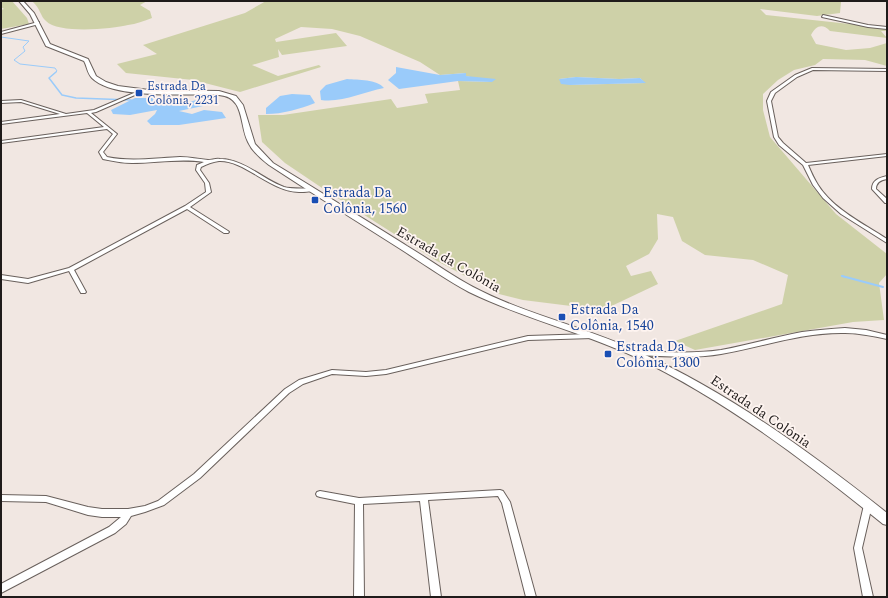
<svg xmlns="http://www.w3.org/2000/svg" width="888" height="598" viewBox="0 0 888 598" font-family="Spectral,serif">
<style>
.green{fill:#ced1a8;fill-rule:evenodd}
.water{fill:#9acbfa}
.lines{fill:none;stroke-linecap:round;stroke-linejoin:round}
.stream-far2{stroke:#9acbfa;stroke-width:1}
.stream-far1{stroke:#9acbfa;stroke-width:1.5}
.stream{stroke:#9acbfa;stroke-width:2}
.street-casing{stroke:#69605c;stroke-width:2}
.secondary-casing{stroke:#69605c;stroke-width:2}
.street{fill:#fff;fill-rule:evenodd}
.secondary{fill:#fff;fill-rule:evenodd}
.transit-dot{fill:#1a4fb4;stroke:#fef4f0;stroke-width:1.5}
.labels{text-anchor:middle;stroke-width:3.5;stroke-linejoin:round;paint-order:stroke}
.far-transit-label{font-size:12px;fill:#164399;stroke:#fef4f0;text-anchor:start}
.transit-label{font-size:14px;fill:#164399;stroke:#fef4f0;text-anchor:start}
.street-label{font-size:14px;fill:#1f1b1a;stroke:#fef4f0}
</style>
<rect width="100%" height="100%" fill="#f1e7e2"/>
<path class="green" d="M1,1H12L27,18L29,24L1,29V10L4,9L1,7Z
M32,1H147L140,5L150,11L152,18C144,21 136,24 128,25C112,29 58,34 46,21C40,16 41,9 32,1Z
M266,1L841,2L840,13L817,16L760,9L766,15L887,28V31H881L887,38L830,31C822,23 816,26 811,35L816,44L846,50L870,48L887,43V66L865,60L823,59L815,65L794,70L778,80L763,94V110L770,137L836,214L887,254V274L879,283L884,320L853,322L695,350L675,341L782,304L788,275L753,260L705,255L682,241L673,217L657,214L658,239L649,254L626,266L631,276L651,271L658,284L603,310L523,300L499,294L437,261L328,192L285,163L262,142L258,115H283L391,99L397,108L428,103L425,94L460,90L458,81L492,82L466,76V73L440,75L420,62L360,36L332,29L301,27L275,39L276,42L336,33L347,46L282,55L278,49L279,57L252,65L278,76L319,65L321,67L240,92L193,80L126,73L117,64L157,54L143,45L245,13ZM576,77L619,79L640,78L645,83L570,85L559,79Z"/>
<path class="water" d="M396,67L440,75L466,73V76L496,79L492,82L458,81L399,89L388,80L396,73Z
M576,77L619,79L640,78L646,83L570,85L561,84L559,79Z
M347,79C358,80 377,79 384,88C363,92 342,103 321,100L320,91L326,85Z
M292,94L310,95L315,103C300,109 283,114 266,114V108L280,96Z
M135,98H172L169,101L187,103L199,99L203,106L179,111L192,114L204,110L222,112L226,118L179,125H151L147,121L155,114L157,110L130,115L113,114L111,110Z"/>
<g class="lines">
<path class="stream-far2" d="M1,37L29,41L23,47L25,51L14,60L20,64L55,68L57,71L55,73"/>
<path class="stream-far1" d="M56,72L49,78L62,95L76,98L131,100
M842,276L845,277"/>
<path class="stream" d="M842,276L883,287"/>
<g class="street-casing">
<path id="street" d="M823,15L868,25L887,27V29L868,27L822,17Z
M38,22H39V24L1,34V32Z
M812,68L887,69V71L813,70L797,77L775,93L771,101L778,137L783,143L806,163L887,154V156L808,165C811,172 814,179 818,185C833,209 864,224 887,239V243L841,214L823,198L813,185L803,165L779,145L774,137L767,101L771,92L795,75Z
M141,90L144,91L96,112L91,113L117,134L103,152L107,157C131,162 155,158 180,157C190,157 198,159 208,160C212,160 216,158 220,159C223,159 226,159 229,160C249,164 265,180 284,187C293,190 310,187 314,190C310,192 304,192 299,192C269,191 245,160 219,161C212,162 207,164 201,167L200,170L209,183L211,192L190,207L228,231L229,232L228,233H224L187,209L74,270L86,292L85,293H81L69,271L28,283L1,279V275L28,279L69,268L185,206L206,192L205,183L196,170L197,165L204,162C180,158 156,163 132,163C122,163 113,161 103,159L99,152L113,134L107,129L1,143V141L104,127L87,113L1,124V122L60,114L21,102L1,103V101L21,100L66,114L94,110Z
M887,176V179C881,180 876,182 876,189L887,199V203H885L872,189C872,180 879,178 887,176Z
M845,328L866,330L887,335V339C873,336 859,333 845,333C802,332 762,347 721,354C693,359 663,356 635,355H633L632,353L633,351H635C663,352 693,354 721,350C748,345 775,337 802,332C816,330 830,329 845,328Z
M591,334H593L594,336L593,338L528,340L386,374L366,376L332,374L303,384L289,393L200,478L164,505L145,512L131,516L126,524L115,533L1,593V584L109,527L121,517H102L88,515L46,502L1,501V495L46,496L88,507L102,509H128L145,506L158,501L194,474L285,389L299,380L332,370L366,372L386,370L528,336Z
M500,490L503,491L510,502L536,597H526L502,503L498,496L428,500L441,597H431L420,501L363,504L364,597H354L355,504L320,497L317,496L316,494L317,492L320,491L359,498Z
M868,502L871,503L872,505L862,548L873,597H863L854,548L864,505L865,503Z"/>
</g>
<g class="secondary-casing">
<path id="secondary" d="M19,1H23L34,13L50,44L88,59L96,76L106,82L118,86L149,90L219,91L236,96L243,105L255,144L273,163C318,190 362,218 407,246C429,259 450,275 473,287C526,315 586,327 639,352C729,393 810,452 887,513V525L883,524C805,461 724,399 633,356C579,331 522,318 469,292C446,280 424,264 402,250C358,222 313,194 269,165C261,159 252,151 248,142C239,124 245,97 219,95C188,93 114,100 92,78C87,73 87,66 84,61L46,46L30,14Z"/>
</g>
<use href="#street" class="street"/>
<use href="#secondary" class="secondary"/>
</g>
<g class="transit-dot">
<rect x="135" y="89" width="8" height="8" rx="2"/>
<rect x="311" y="196" width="8" height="8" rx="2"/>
<rect x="558" y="313" width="8" height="8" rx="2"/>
<rect x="604" y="350" width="8" height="8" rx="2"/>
</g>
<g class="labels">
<g class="far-transit-label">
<text x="147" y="90">Estrada Da<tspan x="147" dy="14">Colônia, 2231</tspan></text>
</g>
<g class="transit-label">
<text x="323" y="197">Estrada Da<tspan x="323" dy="16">Colônia, 1560</tspan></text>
<text x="570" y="314">Estrada Da<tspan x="570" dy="16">Colônia, 1540</tspan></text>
<text x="616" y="351">Estrada Da<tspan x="616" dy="16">Colônia, 1300</tspan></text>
</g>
<g class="street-label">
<text transform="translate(449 259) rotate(30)" y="5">Estrada da Colônia</text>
<text transform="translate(761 411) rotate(34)" y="5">Estrada da Colônia</text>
</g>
</g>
<rect width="888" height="598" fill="none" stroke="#1f1b1a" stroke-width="4"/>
</svg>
